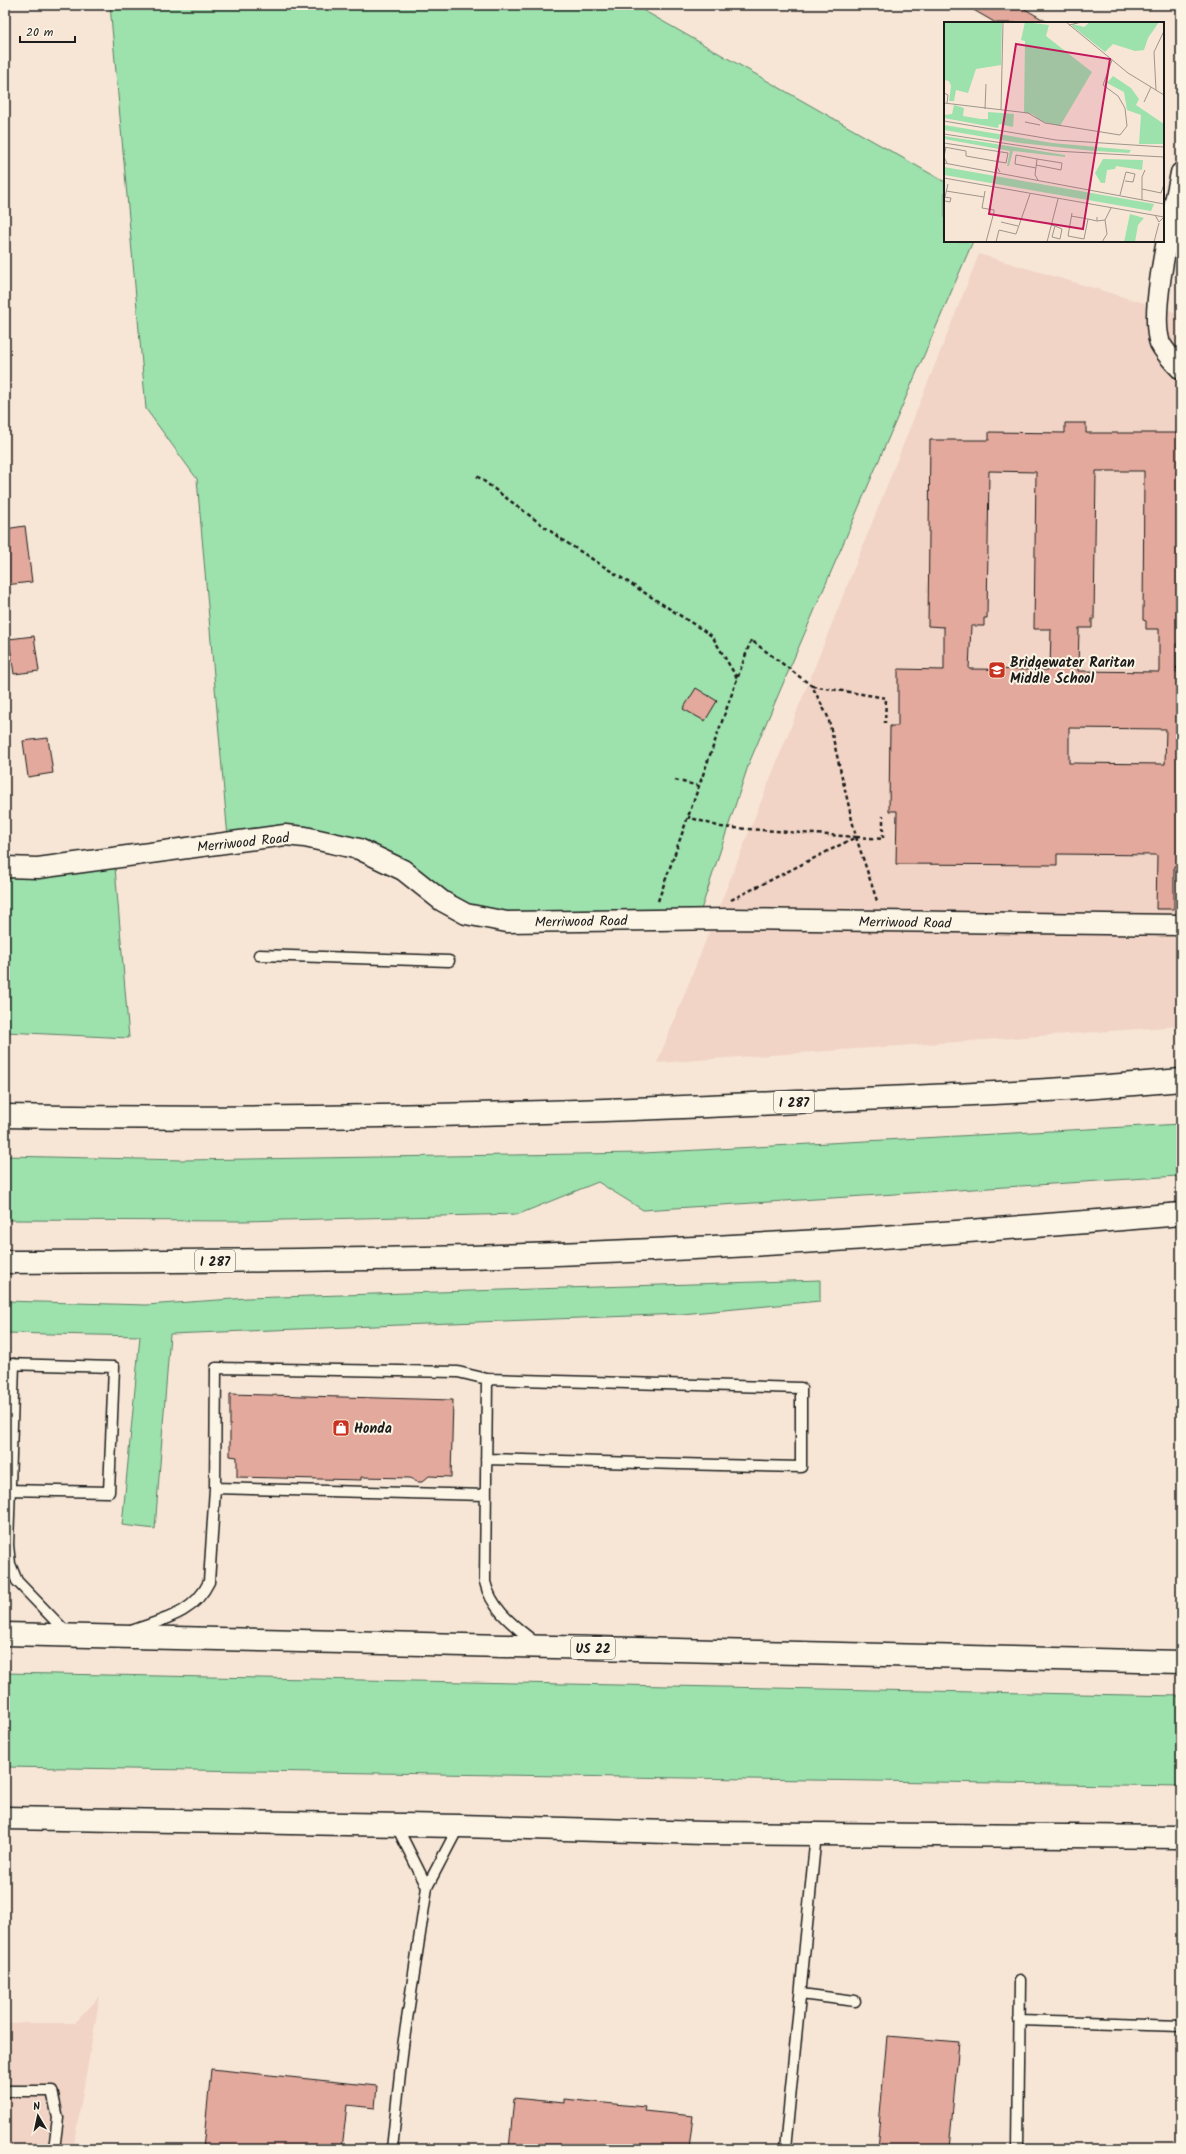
<svg xmlns="http://www.w3.org/2000/svg" width="1186" height="2154" viewBox="0 0 1186 2154" font-family="Kalam,sans-serif">
<style>
.built{fill:#f1d4c5}
.green{fill:#9de1ad;stroke:#5c7e64}
.building{fill:#e2a99c;stroke:#1c1c1c;fill-rule:evenodd}
.lines{fill:none;stroke-linecap:round;stroke-linejoin:round}
.service-casing{stroke:#1c1c1c;stroke-width:13}
.minor-casing{stroke:#1c1c1c;stroke-width:23}
.trunk-casing{stroke:#1c1c1c;stroke-width:25}
.motorway-casing{stroke:#1c1c1c;stroke-width:25}
.path{stroke:#1c1c1c;stroke-width:2.5;stroke-dasharray:4 3;stroke-linecap:butt}
.service{stroke:#fcf5e5;stroke-width:10}
.minor{stroke:#fcf5e5;stroke-width:20}
.trunk{stroke:#fcf5e5;stroke-width:22}
.motorway{stroke:#fcf5e5;stroke-width:22}
.labels{text-anchor:middle;stroke-width:4;stroke-linejoin:round;paint-order:stroke}
.shield{fill:#fcf5e5;stroke:#5f5d58;stroke-width:1}
.shield-label{font-size:13px;font-weight:bold;fill:#1c1c1c}
.poi-label{font-size:14px;font-weight:bold;fill:#1c1c1c;stroke:#fcf5e5;text-anchor:start}
.street-label{font-size:14px;fill:#1c1c1c;stroke:#fcf5e5}
.inset-road{fill:none;stroke:#9f958c;stroke-width:1}
.view{fill:#c2185b;fill-opacity:0.15;stroke:#c2185b;stroke-width:2}
.inset-edge{fill:none;stroke:#1c1c1c;stroke-width:2}
</style>
<rect width="100%" height="100%" fill="#f7e6d6"/>
<filter id="ink" filterUnits="userSpaceOnUse"><feTurbulence type="fractalNoise" baseFrequency=".025" numOctaves="2"/><feDisplacementMap in="SourceGraphic" scale="8" xChannelSelector="R" yChannelSelector="G"/><feConvolveMatrix kernelMatrix="1 2 1 2 8 2 1 2 1" color-interpolation-filters="sRGB"/></filter>
<g filter="url(#ink)">
<path class="built" d="M979,254L1181,314V1026L657,1063Z
M100,1996L73,2149H5V2023H75Z"/>
<path class="green" d="M110,5H634L945,182V241H973L749,763L696,925L480,920L334,840L228,838L197,479L146,409Z
M115,867L129,1038L5,1032V874Z
M1181,1124V1176H1178L643,1210L598,1182L519,1214L244,1221L5,1220V1156L183,1160L643,1153Z
M820,1280V1301L682,1314L170,1334L155,1529L122,1525L140,1336L5,1333V1301L146,1305L247,1298Z
M5,1673L1181,1696V1786L5,1767Z"/>
<path class="building" d="M965,5H1018L1049,23H996Z
M1065,423H1086V433H1181V644H1176V672H1181V866H1174V909H1156L1157,855L1057,854V865L896,864L897,811H889L890,726H898V669L944,670V627L928,626L930,440H989V432L1065,433ZM989,471L1036,472L1034,629H1051L1050,670L969,669L971,626H984V618H987ZM1096,471H1144L1143,620L1146,621V629H1159V672L1078,671L1079,628H1092V619H1094ZM1069,728L1166,729L1165,764L1069,763Z
M25,526L32,582L5,585V529Z
M34,636L39,671L14,674L9,639Z
M696,688L717,701L705,721L683,709Z
M48,738L53,773L28,777L23,741Z
M230,1394L453,1400L451,1477L429,1476L422,1482H417L410,1478L361,1477V1480L237,1477V1457L230,1456Z
M887,2036L959,2042L949,2149H877Z
M211,2069L377,2086L375,2108L347,2105L342,2149H203Z
M514,2098L564,2103V2099L645,2107L644,2111L693,2116L689,2149H509Z"/>
<g class="lines">
<g class="service-casing">
<path id="service" d="M259,955L449,961
M5,1364L114,1367L109,1492L5,1490
M14,1364L8,1545L10,1564L17,1581L68,1634
M486,1459L801,1467V1388L487,1379
M486,1495L215,1488L216,1368L458,1372L487,1379L485,1582C492,1611 515,1626 537,1644
M131,1631C163,1619 193,1615 209,1582L215,1488
M396,1825L427,1887
M801,1994L855,2001
M1019,2020L1181,2025
M5,2091H52L58,2118L54,2149
M392,2149L403,2046L427,1887L459,1826
M785,2149L816,1834
M1018,2149L1020,1980"/>
</g>
<g class="minor-casing">
<path id="minor" d="M1181,173C1174,210 1148,311 1160,343C1165,353 1173,361 1181,369
M5,867L38,868L285,835L305,837L359,849L403,870L442,901L466,914L507,922L729,919L1181,925"/>
</g>
<g class="trunk-casing">
<path id="trunk" d="M5,1634L1181,1662
M5,1818L459,1826L704,1833L1181,1837"/>
</g>
<g class="motorway-casing">
<path id="motorway" d="M5,1116C269,1121 533,1115 797,1102C925,1096 1053,1092 1181,1080
M5,1262C145,1261 285,1261 425,1258C678,1252 929,1236 1181,1214"/>
</g>
<path class="path" d="M477,476L561,539L712,636L737,678
M1176,668H1181
M812,686L886,698L885,723
M675,780L699,786
M856,837L877,901
M731,900L856,837L883,839V816
M658,901L751,640L812,686L828,717L856,837L721,827L688,817"/>
<use href="#service" class="service"/>
<use href="#minor" class="minor"/>
<use href="#trunk" class="trunk"/>
<use href="#motorway" class="motorway"/>
</g>
</g>
<defs>
<g id="school-square" transform="scale(0.9)"><rect x="-9" y="-9" width="18" height="18" rx="4" fill="#c8321e" stroke="#fcf5e5"/><path d="M0-5L7-2L0 1L-7-2ZM-4 1L0 2.5L4 1V4Q0 6-4 4Z" fill="#fff"/></g>
<g id="shop-square" transform="scale(0.9)"><rect x="-9" y="-9" width="18" height="18" rx="4" fill="#c8321e" stroke="#fcf5e5"/><path d="M-5-2.5h2.3a2.7 3.5 0 0 1 5.4 0H5L5.5 6h-11ZM-1.5-2.5h3a1.5 2.3 0 0 0-3 0Z" fill="#fff"/></g>
</defs>
<g fill-rule="evenodd">
<use href="#school-square" x="997" y="670"/>
<use href="#shop-square" x="341" y="1428"/>
</g>
<g class="labels">
<g class="shield">
<rect x="774" y="1091" width="40" height="22" rx="3"/>
<rect x="195" y="1250" width="40" height="22" rx="3"/>
<rect x="571" y="1637" width="44" height="22" rx="3"/>
</g>
<g class="shield-label">
<text x="794" y="1107">I 287</text>
<text x="215" y="1266">I 287</text>
<text x="593" y="1653">US 22</text>
</g>
<g class="poi-label">
<text x="1010" y="667">Bridgewater Raritan<tspan x="1010" dy="16">Middle School</tspan></text>
<text x="354" y="1433">Honda</text>
</g>
<g class="street-label">
<text transform="translate(243 842) rotate(-6)" y="5">Merriwood Road</text>
<text transform="translate(581 921) rotate(-1)" y="5">Merriwood Road</text>
<text transform="translate(905 922) rotate(1)" y="5">Merriwood Road</text>
</g>
</g>
<g transform="translate(944 22)">
<rect width="220" height="220" fill="#f7e6d6"/>
<path d="M0,0H58L57,43L32,47L24,71L12,68L10,79H5L7,64L5,59L0,58ZM81,0L105,3L102,14L148,50L116,104L99,100L88,92L80,91L81,19L77,18ZM146,0L153,1L215,0L204,16L200,28L191,29L169,22L161,30L128,4L129,2L140,5ZM169,54L187,66L195,77L192,83L220,102V122H195L197,93L183,88L180,70L163,61ZM10,83L20,86L19,94L37,97H44V90L70,92L69,105L55,102L54,106L0,96V93L8,92ZM0,103L108,121L187,128L185,131L150,129L76,121L0,108ZM0,114L121,133V135L69,129L65,144H63L66,129L0,117ZM159,137L199,138L198,148L172,144L171,147L163,148L161,161H157L151,151ZM0,145L210,182L207,189L0,153ZM186,192L200,196L194,203L191,220H180Z" fill="#9de1ad"/>
<path class="inset-road" d="M122,0L184,51L220,73M125,3L138,0M212,68L210,30L220,9M0,71L4,73L3,81M200,80L207,65M0,81L84,91L101,101L176,113L183,104L181,86L174,74L159,63L168,38M41,87L42,62M57,88L59,0M0,99L112,118L220,125M81,100L96,103M0,112L111,129L220,135M0,121L64,131L62,141L22,134V129L0,125M2,125L0,135L3,141M0,141L220,182M92,143L117,148L118,141L93,137M92,146L71,142L72,133L93,137L91,153L94,158M56,150L53,145L56,130M0,156L220,195M198,167L217,171L220,162M2,169L40,175L41,169M176,173L182,150L191,152L189,160L181,159M0,175L7,176L6,180L1,179M40,175L38,186L50,188V190L42,220M198,178V155L201,148M0,179L4,162M128,191L124,214L140,217L144,197L153,199M211,193L215,200L220,195M127,194L144,197M153,195V199L161,198L167,186M57,200L74,204M107,203L111,204L118,207L116,217L108,215L111,204M52,220L55,208L72,212L86,172M103,220L114,177M158,220L163,212L161,198M210,220L215,201"/>
<path class="view" d="M72,22L166,37L139,207L45,192Z"/>
<rect width="220" height="220" class="inset-edge"/>
</g>
<rect width="1186" height="2154" fill="none" stroke="#fcf5e5" stroke-width="20"/>
<rect x="10" y="10" width="1166" height="2134" fill="none" stroke="#1c1c1c" stroke-width="1.5" filter="url(#ink)"/>
<g transform="translate(38 2116) rotate(351)" stroke="#fcf5e5" stroke-width="3" paint-order="stroke">
<path d="M0-3L7 15L0 10L-7 15Z" fill="#1c1c1c"/>
<text y="-6" font-size="11" font-weight="bold" text-anchor="middle" fill="#1c1c1c">N</text>
</g>
<path d="M20 36v6h55v-6" fill="none" stroke="#1c1c1c" stroke-width="2"/>
<text x="26" y="36" font-size="12" fill="#1c1c1c" stroke="#fcf5e5" stroke-width="3" paint-order="stroke">20 m</text>
</svg>
